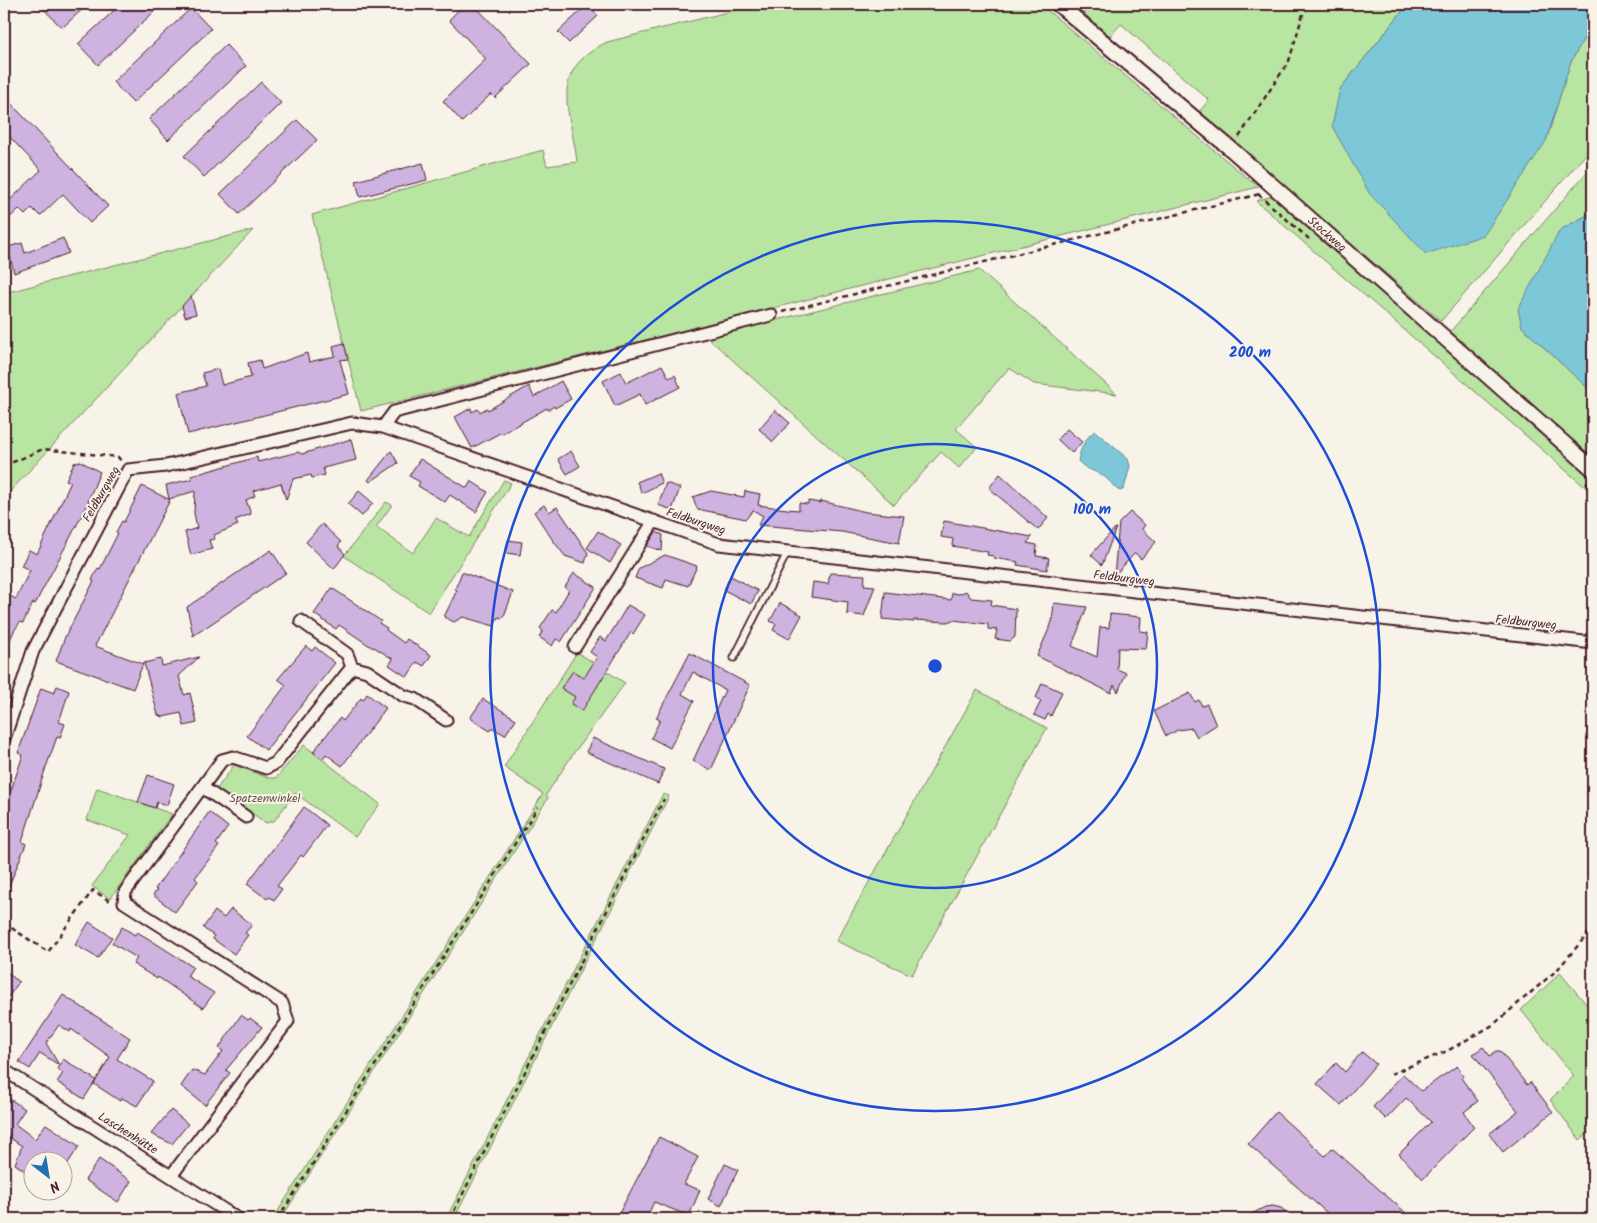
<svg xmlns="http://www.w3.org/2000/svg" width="1597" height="1223" viewBox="0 0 1597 1223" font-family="Kalam,sans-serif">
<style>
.green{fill:#b9e5a2;stroke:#828266}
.water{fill:#7bc8d9;stroke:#678493}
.building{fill:#ceb2df;stroke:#4a1f2b}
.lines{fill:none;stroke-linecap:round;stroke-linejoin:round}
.service-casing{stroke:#4a1f2b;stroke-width:9}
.minor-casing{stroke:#4a1f2b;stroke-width:15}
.tertiary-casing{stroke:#4a1f2b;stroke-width:18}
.path{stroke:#4a1f2b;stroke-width:2.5;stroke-dasharray:5 4;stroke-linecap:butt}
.service{stroke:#f7f3e8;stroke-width:5.5}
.minor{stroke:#f7f3e8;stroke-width:11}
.tertiary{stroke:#f7f3e8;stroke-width:14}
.ring{fill:none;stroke:#1d4ed8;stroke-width:2.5}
.labels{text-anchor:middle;stroke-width:4;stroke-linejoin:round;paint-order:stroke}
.street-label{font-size:12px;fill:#4a1f2b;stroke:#f7f3e8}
.park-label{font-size:12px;fill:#665049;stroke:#f7f3e8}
.centre{fill:#1d4ed8;stroke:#f7f3e8;stroke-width:2.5}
.ring-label{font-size:15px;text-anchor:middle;font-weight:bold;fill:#1d4ed8;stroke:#f7f3e8;stroke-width:4;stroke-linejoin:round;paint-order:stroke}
</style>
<rect width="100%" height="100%" fill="#f7f3e8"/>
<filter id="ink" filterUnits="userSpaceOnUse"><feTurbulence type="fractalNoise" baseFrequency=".02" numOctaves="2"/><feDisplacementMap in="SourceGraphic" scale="10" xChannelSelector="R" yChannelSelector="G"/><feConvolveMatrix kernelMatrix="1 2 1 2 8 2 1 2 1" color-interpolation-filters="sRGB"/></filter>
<g filter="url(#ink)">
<path class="green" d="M760,4H1040L1258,187L361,411L312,215L543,150L547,166L577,162C571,109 546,73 607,42Z
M1073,4H1408L1340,89L1546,141L1570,64L1593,21V89L1590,92L1593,95V146L1441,321L1199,112L1209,100L1121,24L1110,36Z
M1593,165V212L1560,230L1522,327L1593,393V460L1450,332Z
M1272,196L1593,479V494L1256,201Z
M253,230L4,498V293Z
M979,270L1117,394L1034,384L1009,368L956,429L977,447L959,468L941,452L894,505L707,337Z
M504,480L511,483L429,613L344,556L386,502L392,505L376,527L413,553L436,518L469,537Z
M577,652L625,683L573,754L546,795L548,798L281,1219H273L543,794L504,767Z
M977,690L1047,728L912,975L836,941Z
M304,745L380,804L355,837L295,793L274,821L266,823L217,789L234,765L269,778H276Z
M97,788L172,814L110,899L92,886L130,835L87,820Z
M663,794L669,796L454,1219H446Z
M1560,973L1593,1012V1129L1580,1140L1550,1100L1574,1076L1521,1010Z"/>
<path class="water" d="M1408,4H1593V21L1570,64L1546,141L1484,235L1426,254L1369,193L1332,126L1340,89Z
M1593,212V393L1522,327L1518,309L1560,230Z
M1095,431L1128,459L1130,466L1124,489L1120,491C1114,488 1113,484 1108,480C1100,471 1086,471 1078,461C1080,450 1085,437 1095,431Z"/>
<path class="building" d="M39,4H88L62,28Z
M121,4H162L98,65L78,44Z
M464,4H473L531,64L495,98L491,94L462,122L443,101L486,59L449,20Z
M588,4L598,16L569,43L558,32Z
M191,8L211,29L133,103L113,82Z
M226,45L246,66L168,140L149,119Z
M261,82L281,103L204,177L184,156Z
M4,96L108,206L90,223L63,194L40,216L32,208L25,215L19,209L4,223V206L41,170L4,131Z
M297,120L317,140L239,214L220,194Z
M423,163L427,180L360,197L356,181Z
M63,238L69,253L14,273L8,247L22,243L25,253Z
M191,296L196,314L185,317L182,306Z
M344,343L348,359L340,360L349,394L188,434L178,393L206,386L202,373L218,369L222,385L251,377L248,363L260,360L262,369L307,353L309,362L335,356L333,346Z
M662,365L669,378L675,375L680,387L645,405L640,394L615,406L603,381L621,372L626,383Z
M561,381L571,399L555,408L554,406L548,410L547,408L501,434L500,433L472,448L455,417L471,408L472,412L478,409L480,412L487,408L488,410L529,386L534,397Z
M775,410L790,423L773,442L759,429Z
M1067,429L1082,442L1072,453L1057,439Z
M351,439L356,460L323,468L325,475L312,478L311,475L293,479L286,500L281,483L253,491L255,496L246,500L251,514L235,520L238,525L214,535L215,539L209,540L212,549L191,555L185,532L197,528L194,513L195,491L169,499L166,485L192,479L191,476L257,457L258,462L298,452L302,454Z
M391,451L398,463L370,482L368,480Z
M571,451L580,466L567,474L558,459Z
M420,459L467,488L471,481L488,492L476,512L450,495L445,502L418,486L420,482L409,476Z
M80,461L100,472L88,501L89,502L35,604L33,603L23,623L20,622L14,631L4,653V593L16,599L30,570L21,566L29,550L37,554L71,482L66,480L74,463Z
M658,473L662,483L642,493L637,482Z
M1000,474L1048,518L1038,530L989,488Z
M666,483L680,488L672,510L658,505Z
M142,486L170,500L95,646L143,664L133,689L56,661L65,637L94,581L92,580L98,568L100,569L118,533L116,532L122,521L124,522Z
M359,491L373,503L362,516L348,504Z
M711,491L744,497L745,491L760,494L758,505L787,509L799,510V503L808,504V501L821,503V501L866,512L904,516L899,543L842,532L758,525L763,516L753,510L746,519L697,509L693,497Z
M544,505L549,512L557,507L588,553L585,563L565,556L552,539L534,512Z
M1130,512L1145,525L1142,529L1156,542L1141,559L1135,553L1114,576L1119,523Z
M944,521L1032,537L1027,543L1037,545L1036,556L1049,558L1047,570L1017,565L1018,562L994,558V556L987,555L988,552L952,546L953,539L941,537Z
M322,524L341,542L338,546L345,554L334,569L306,542Z
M1115,528H1116L1102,565L1091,555Z
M598,531L621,545L610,563L587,548Z
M656,532L663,535L662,551L647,546Z
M508,540L522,542L520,555L506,553Z
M271,550L286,573L193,636L187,607Z
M665,555L697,566L688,586L666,579L663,588L635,578L639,568Z
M462,572L513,592L504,616L502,618L498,617L494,626L463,617L454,622L444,617L457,590L455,589Z
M574,573L596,587L561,642L556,639L552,646L539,637L543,631L540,628L552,610L556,612L569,590L565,587Z
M830,573L865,575L864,585L875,586L864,616L847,614L848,602L811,597L813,582L828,584Z
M731,576L758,591L751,604L724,590Z
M332,588L381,621L379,623L387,628L386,630L404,643L407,639L431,655L424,666L417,662L407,677L389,665L393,659L374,647L373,648L339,625L336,629L314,614Z
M966,591L971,598L992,600L991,605L1016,609L1015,637L1010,641L995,639L997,630L988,629V624L953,620L947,622L914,620V622L882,619L885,592L951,600L952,593L959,594Z
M780,603L802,615L789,639L773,630L776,624L770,621Z
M1054,603L1087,607L1072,646L1097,657L1100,627L1109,628L1110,614L1141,617L1140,631L1148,632L1146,649L1118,648L1117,669L1126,673L1118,692L1114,685L1111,693L1037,656L1052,622Z
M628,605L645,615L633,634L631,632L582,711L571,704L575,697L561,688L573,671L584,678L597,657L590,652L600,637L606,641Z
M306,646L312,651L315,647L335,663L266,750L247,736L286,685L278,679Z
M690,653L750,685L711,770L693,761L725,690L693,672L682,694L694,701L670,748L651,738L660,720L656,718Z
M199,657L179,676L184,695L190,693L197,723L184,726L181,713L163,717L158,715L144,663L161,659L162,666Z
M1042,683L1062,692L1051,716L1048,714L1045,720L1034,715L1041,701L1036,698Z
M57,686L69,691L59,722L65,724L60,738L57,737L45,770L22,842L26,844L4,898V790L10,793L23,755L18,753L41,688L54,693Z
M1190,693L1195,702L1199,700L1202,706L1207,704L1216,725L1197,737L1192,728L1178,730L1166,736L1154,711Z
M367,694L386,708L342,766L326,754L322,759L313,752L340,718L343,721L361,698L363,700Z
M483,699L516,719L505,735L493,728L490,731L470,718Z
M593,738L664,769L658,784L586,752Z
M148,775L174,784L167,805L157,802L155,808L138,802Z
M304,807L327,825L303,857L301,855L277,886L282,889L274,900L269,897L267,899L247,884Z
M209,812L228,827L216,844L219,846L195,878L198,881L175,912L153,895L157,890L155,889Z
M231,909L252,925L245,933L248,935L234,954L213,939L214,936L203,928L215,911L224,918Z
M89,922L112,937L98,958L75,945Z
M122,927L135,935L137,932L149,939L193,967L187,976L214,993L203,1008L158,977L157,979L133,964L137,958L112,943Z
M4,970L19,982L4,1003Z
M63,995L130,1038L117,1059L153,1081L137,1106L122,1098L120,1101L94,1084L110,1057L71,1029L70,1032L59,1025L46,1043L59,1065L40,1053L30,1069L19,1062Z
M241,1015L248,1020L250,1018L262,1027L226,1070L230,1073L205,1105L181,1086L192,1070L205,1075L223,1051L219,1048Z
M1483,1047L1490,1056L1496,1051H1500L1527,1085L1530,1082L1553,1112L1503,1152L1489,1134L1518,1111L1473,1054Z
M1362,1052L1376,1064L1341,1105L1317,1084L1336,1063L1345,1072Z
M63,1059L96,1080L84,1099L57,1082L63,1073L57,1069Z
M1457,1066L1464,1076L1461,1078L1478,1101L1464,1112L1474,1127L1423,1179L1399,1154L1431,1122L1406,1098L1386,1119L1373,1107L1403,1074L1421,1091Z
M4,1095L25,1109L15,1124L35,1139L46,1124L79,1146L65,1168L62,1167V1160H32V1176L15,1164L22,1146L7,1136L4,1141Z
M171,1110L188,1124L172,1144L151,1134Z
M1276,1112L1325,1156L1332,1148L1405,1212L1399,1219H1334L1248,1144Z
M659,1137L698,1157L684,1184L700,1190L689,1216L654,1202L646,1219H616Z
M99,1159L131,1181L118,1202L85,1180Z
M725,1164L738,1170L721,1206L708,1199Z
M1273,1206L1281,1208L1295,1219H1242L1265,1207Z"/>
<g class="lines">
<g class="service-casing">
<path id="service" d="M734,658L787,553"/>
</g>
<g class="minor-casing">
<path id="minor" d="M383,427L394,412L771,315
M301,621L347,654L352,667
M575,647L654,521
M4,739L33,651L128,470L166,466L352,423L383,427L719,544L1593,643
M202,787L246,817
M4,1070L238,1219
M171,1176L288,1021L282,1003L124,902L125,892L222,760L233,757L266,768L276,763L352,667L367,671L404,696L415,699L446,720"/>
</g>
<g class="tertiary-casing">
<g id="tertiary">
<path id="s1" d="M1058,4L1231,149L1593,469"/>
</g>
</g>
<path class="path" d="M1239,137L1289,61L1306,4
M1258,194L1309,239
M782,312L1260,194
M4,466L43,449L118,457L121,461
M1586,482L1593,488
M4,923L48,952L93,890L111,902
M1391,1074L1447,1051L1493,1025L1557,970L1593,928
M278,1219L538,807
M450,1219L664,799"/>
<use href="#service" class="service"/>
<use href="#minor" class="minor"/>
<use href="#tertiary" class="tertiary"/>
</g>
</g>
<g class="ring">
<circle cx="935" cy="666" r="222"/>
<circle cx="935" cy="666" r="445"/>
</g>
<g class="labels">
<g class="street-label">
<text dy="4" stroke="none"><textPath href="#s1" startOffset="354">Stockweg</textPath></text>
<text transform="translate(101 494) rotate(-60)" y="4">Feldburgweg</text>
<text transform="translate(696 521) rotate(18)" y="4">Feldburgweg</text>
<text transform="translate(1124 578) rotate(7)" y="4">Feldburgweg</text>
<text transform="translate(1526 622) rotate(6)" y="4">Feldburgweg</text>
<text transform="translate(128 1133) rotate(32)" y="4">Laschenhütte</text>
</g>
<g class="park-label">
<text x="265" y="802">Spatzenwinkel</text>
</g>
</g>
<circle cx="935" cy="666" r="8" class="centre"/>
<g class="ring-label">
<text x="1250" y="357">200 m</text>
<text x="1092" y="514">100 m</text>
</g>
<rect width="1597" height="1223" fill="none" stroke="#f7f3e8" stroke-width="20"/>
<rect x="10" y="10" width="1577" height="1203" fill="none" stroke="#4a1f2b" stroke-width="2" filter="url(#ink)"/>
<g transform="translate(48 1176) rotate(149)"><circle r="24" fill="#f7f3e8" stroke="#b29e9c"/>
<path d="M0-4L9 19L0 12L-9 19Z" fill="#1f6fb2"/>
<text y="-8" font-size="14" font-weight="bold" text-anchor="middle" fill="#4a1f2b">N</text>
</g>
</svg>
